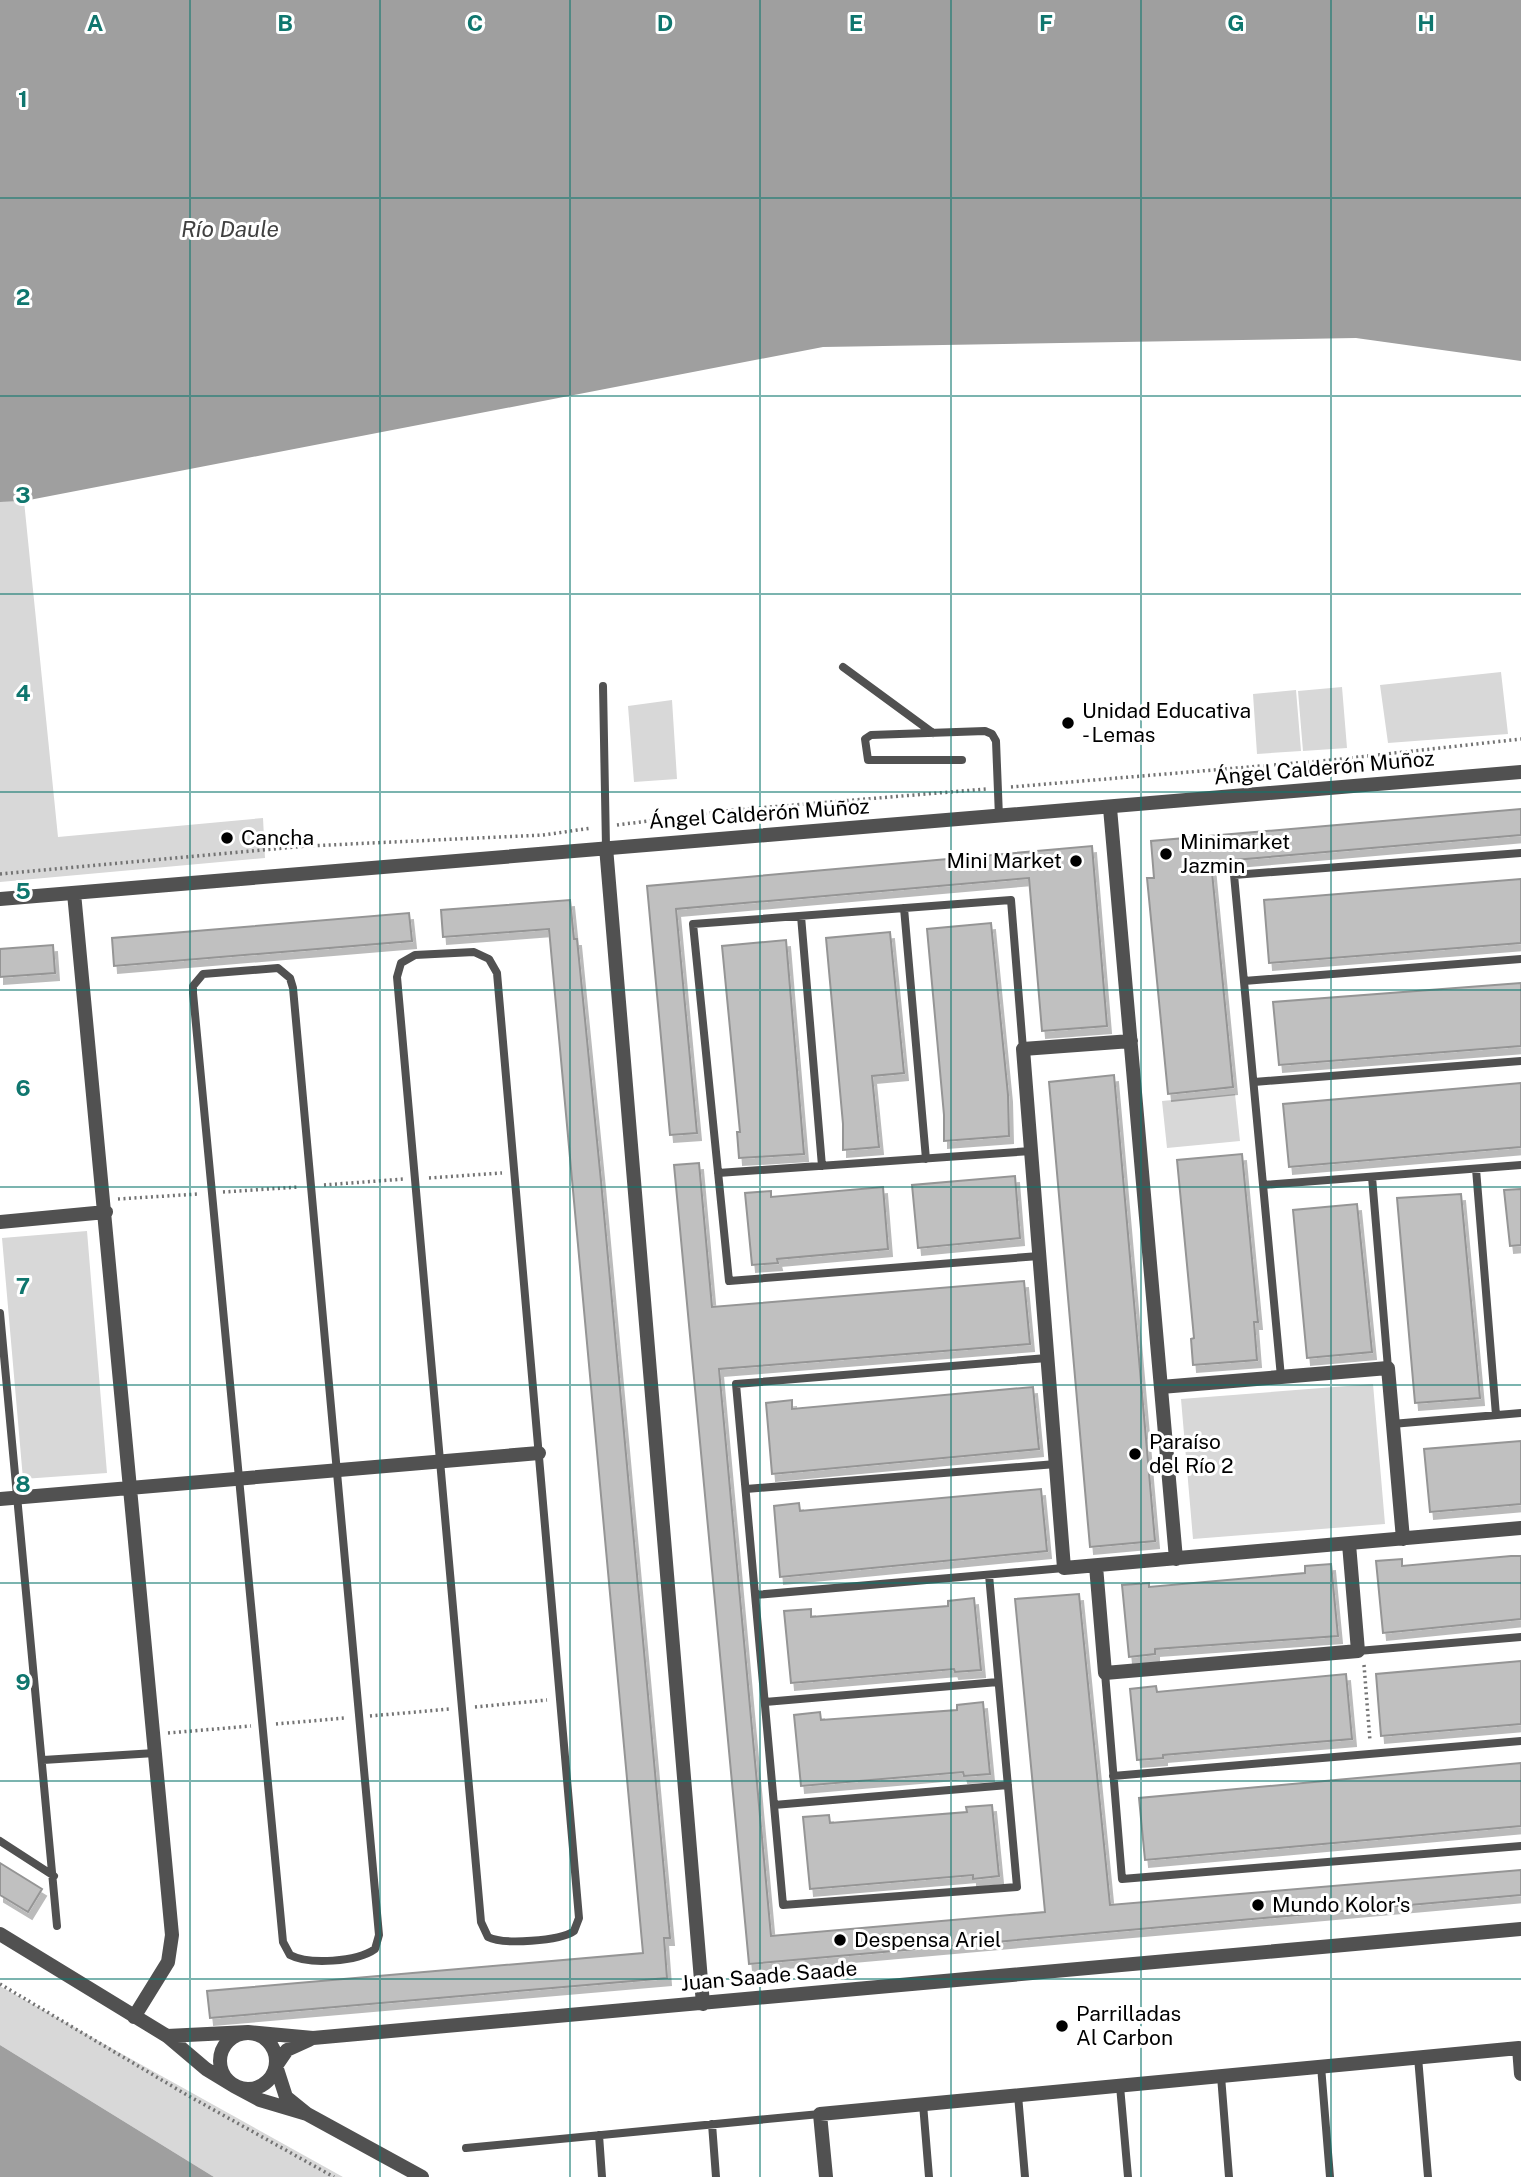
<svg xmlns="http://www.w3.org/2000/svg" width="1521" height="2177" viewBox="0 0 1521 2177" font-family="'Public Sans',sans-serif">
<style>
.green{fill:#d8d8d8}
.water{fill:#9f9f9f}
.building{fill:#c0c0c0;stroke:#959595;stroke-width:2;filter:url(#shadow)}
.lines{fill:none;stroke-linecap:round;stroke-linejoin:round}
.path{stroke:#737373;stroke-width:3.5;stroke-dasharray:2 3.5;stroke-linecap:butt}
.lane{stroke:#515151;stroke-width:8}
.street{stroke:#515151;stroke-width:14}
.grid{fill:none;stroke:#0f766e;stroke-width:2;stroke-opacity:0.55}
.poi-dot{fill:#000;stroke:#fff;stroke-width:2.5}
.labels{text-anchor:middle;stroke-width:6;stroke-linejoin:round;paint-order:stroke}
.poi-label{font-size:21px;fill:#000;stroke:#fff;text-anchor:start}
.street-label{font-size:21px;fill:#000;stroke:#fff}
.water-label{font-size:23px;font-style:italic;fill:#404040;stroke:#fff}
.grid-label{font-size:23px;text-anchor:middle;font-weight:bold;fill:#0f766e;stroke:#fff;stroke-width:6;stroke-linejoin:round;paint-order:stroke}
</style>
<defs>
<filter id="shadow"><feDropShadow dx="4" dy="7" stdDeviation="0" flood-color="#0004"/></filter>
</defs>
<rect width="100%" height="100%" fill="#fff"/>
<path class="green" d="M24,501L58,837L263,818L265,858L0,882V502Z
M1501,672L1508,734L1388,743L1380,685Z
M1342,687L1347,748L1303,751L1298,691Z
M1296,690L1301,751L1257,754L1253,694Z
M672,700L677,779L634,782L628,706Z
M1235,1094L1240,1141L1167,1148L1162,1101Z
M87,1231L107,1473L23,1479L2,1238Z
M1373,1384L1385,1524L1193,1539L1181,1399Z
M0,1986L343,2177H214L0,2045Z"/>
<path class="water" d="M0,0H1521V361L1356,338L823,347L24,501L0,502Z
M0,2045L214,2177H0Z"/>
<path class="building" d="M1521,809V835L1211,862L1233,1087L1168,1094L1147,878H1154L1151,841Z
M1092,846L1107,1026L1042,1031L1029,878L676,909L697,1133L670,1135L647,886Z
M1521,879V943L1269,963L1264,900Z
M570,900L574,939H577L601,1181L648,1695L670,1938H664L667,1978L210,2018L207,1991L643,1953L549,929L443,937L441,910Z
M409,913L412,941L114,966L112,938Z
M991,923L1008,1095L1009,1136L944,1141V1115L927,929Z
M890,932L904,1073L872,1076L879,1147L843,1150V1124L826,938Z
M786,940L804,1154L739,1158L737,1132H740L722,946Z
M53,945L55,973L0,977V949Z
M1521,983V1046L1279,1065L1273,1002Z
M1114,1075L1155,1541L1090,1547L1049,1082Z
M1521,1083V1147L1289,1167L1283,1104Z
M1242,1154L1258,1322H1254L1257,1360L1193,1365L1191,1339L1194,1338L1177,1160Z
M699,1163L712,1307L1024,1281L1030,1344L719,1369L771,1936L1045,1912L1015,1599L1079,1594L1110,1905L1521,1870V1895L749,1964L674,1165Z
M1015,1176L1020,1238L918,1248L912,1185Z
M883,1187L888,1249L777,1259L778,1263L752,1265L745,1193L771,1191V1197Z
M1521,1189V1245L1510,1246L1504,1190Z
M1461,1194L1480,1398L1415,1403L1397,1198Z
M1357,1204L1372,1352L1307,1358L1293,1210Z
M1033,1387L1039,1449L772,1474L766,1403L792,1400V1409Z
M1521,1441V1504L1430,1512L1424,1449Z
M1041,1489L1047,1551L780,1577L774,1506L799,1503L800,1511Z
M1511,1556H1521V1619L1383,1633L1376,1561L1402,1559V1566Z
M1331,1564L1338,1636L1155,1649V1654L1129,1657L1122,1585L1149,1583V1587L1305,1573V1566Z
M974,1598L981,1670L955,1672L954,1669L791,1683L784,1611L811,1609V1617L948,1606V1601Z
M1521,1661V1724L1381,1736L1376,1674Z
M1346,1674L1352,1739L1163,1755V1758L1137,1760L1130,1689L1156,1686L1157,1692Z
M983,1702L990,1774L964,1776L963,1772L801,1786L794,1715L820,1712L821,1720L957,1710V1705Z
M1521,1763V1826L1145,1860L1139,1798Z
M992,1805L999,1876L973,1879V1875L810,1889L803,1817L829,1815L830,1823L967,1812L966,1807Z
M0,1863L42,1889L28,1912L0,1895Z"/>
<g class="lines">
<path class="path" d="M1011,787L1332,760L1521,739
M617,825L734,810L986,789
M0,874L307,846L543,835L592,828
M429,1178L502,1173
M324,1185L404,1179
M223,1192L299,1187
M118,1199L198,1194
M1364,1665L1370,1741
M475,1707L547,1700
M370,1716L450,1709
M276,1724L345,1718
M168,1733L251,1726
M0,1984L187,2095L334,2177"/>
<path class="lane" d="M843,667L933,733
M603,686L606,847
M962,760H868L865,739L871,735L985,731L992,734L996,741L999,817
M904,908L926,1159
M801,916L822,1166
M474,952L489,959L497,973L579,1918L574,1931C560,1941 503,1945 488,1937L481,1922L397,977L401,963L415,955Z
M278,968L290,978L293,988L379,1935L375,1949C357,1962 309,1965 290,1955L283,1942L193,993V986L203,974Z
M1244,981L1521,959
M1023,1049L1011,900L693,924L729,1281L1039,1256
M1254,1082L1521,1061
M1476,1169L1496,1415
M718,1173L1031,1151
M1372,1177L1388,1368
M1263,1185L1521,1165
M0,1313L57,1926
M1281,1377L1234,875L1521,853
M1392,1424L1521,1413
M746,1489L1056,1464
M989,1575L1017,1887L783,1905L736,1384L1047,1358
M755,1595L1064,1568
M1358,1651L1521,1637
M1105,1673L1122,1879L1521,1846
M765,1702L998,1682
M43,1760L155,1753
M1113,1776L1521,1741
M774,1805L1008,1785
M0,1841L54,1876
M1418,2057L1428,2177
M1321,2066L1330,2177
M1221,2076L1229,2177
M1120,2086L1128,2177
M1018,2095L1025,2177
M923,2104L929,2177
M712,2124L716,2177
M599,2135L602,2177
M466,2148L820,2114"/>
<path class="street" d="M1110,808L1176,1559
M606,847L703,2004
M74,893L172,1935L168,1962L134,2017
M0,899L1521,772
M1131,1041L1023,1049L1064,1568L1521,1528
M0,1222L106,1212
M1161,1387L1388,1368L1403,1539
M0,1499L539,1453
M1096,1566L1105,1673L1358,1651L1349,1544
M0,1934L167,2036L206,2069L234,2086L260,2100L307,2114
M220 2061a28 28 0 1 1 56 0a28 28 0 1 1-56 0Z
M167,2036L248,2032L313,2038L1521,1929
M309,2040L287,2050L276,2066L286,2097L307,2114L422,2177
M826,2177L820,2114L1519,2048L1521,2074"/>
</g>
<path class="grid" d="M190,0V2177M380,0V2177M570,0V2177M760,0V2177M951,0V2177M1141,0V2177M1331,0V2177M0,198H1521M0,396H1521M0,594H1521M0,792H1521M0,990H1521M0,1187H1521M0,1385H1521M0,1583H1521M0,1781H1521M0,1979H1521"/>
<g class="poi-dot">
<circle cx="1068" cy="723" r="7"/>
<circle cx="227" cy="838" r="7"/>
<circle cx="1166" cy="854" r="7"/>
<circle cx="1076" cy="861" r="7"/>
<circle cx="1135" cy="1454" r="7"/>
<circle cx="1258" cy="1905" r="7"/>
<circle cx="840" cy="1940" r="7"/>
<circle cx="1062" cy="2026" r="7"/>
</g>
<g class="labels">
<g class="poi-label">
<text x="1082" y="718">Unidad Educativa<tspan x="1082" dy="24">- Lemas</tspan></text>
<text x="241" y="845">Cancha</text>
<text x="1180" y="849">Minimarket<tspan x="1180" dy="24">Jazmin</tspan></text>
<text x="1062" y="868" text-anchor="end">Mini Market</text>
<text x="1149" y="1449">Paraíso<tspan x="1149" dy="24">del Río 2</tspan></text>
<text x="1272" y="1912">Mundo Kolor's</text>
<text x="854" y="1947">Despensa Ariel</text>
<text x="1076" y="2021">Parrilladas<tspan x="1076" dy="24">Al Carbon</tspan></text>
</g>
<g class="street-label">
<text transform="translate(1324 768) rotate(-5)" y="7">Ángel Calderón Muñoz</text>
<text transform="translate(759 814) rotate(-4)" y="7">Ángel Calderón Muñoz</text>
<text transform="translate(769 1976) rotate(-5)" y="7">Juan Saade Saade</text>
</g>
<g class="water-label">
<text x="230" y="237">Río Daule</text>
</g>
</g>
<g class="grid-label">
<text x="95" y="31">A</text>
<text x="285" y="31">B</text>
<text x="475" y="31">C</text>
<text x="665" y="31">D</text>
<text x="856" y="31">E</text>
<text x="1046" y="31">F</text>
<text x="1236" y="31">G</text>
<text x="1426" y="31">H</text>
<text x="23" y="107">1</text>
<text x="23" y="305">2</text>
<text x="23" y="503">3</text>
<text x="23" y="701">4</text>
<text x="23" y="899">5</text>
<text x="23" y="1096">6</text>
<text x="23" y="1294">7</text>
<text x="23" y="1492">8</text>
<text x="23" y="1690">9</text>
</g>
</svg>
